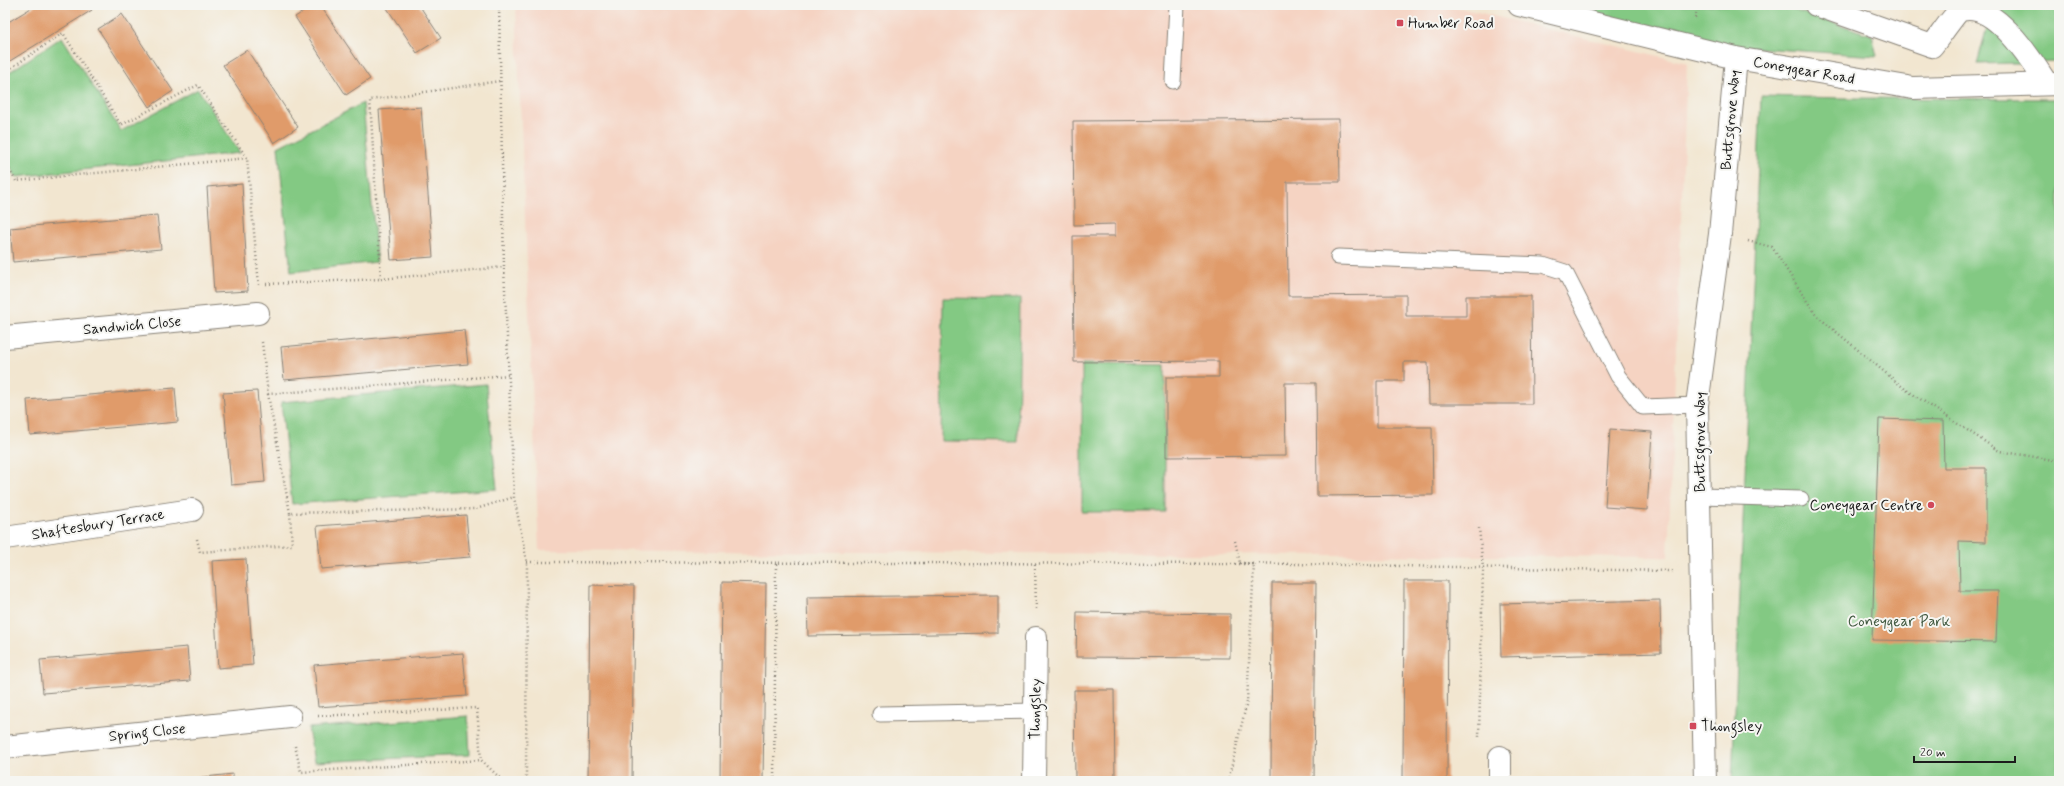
<svg xmlns="http://www.w3.org/2000/svg" width="2064" height="786" viewBox="0 0 2064 786" font-family="Mynerve,sans-serif">
<style>
.built{fill:#f5d3c2}
.green{fill:#83c983;stroke:#507250}
.building{fill:#e09b6b}
.lines{fill:none;stroke-linecap:round;stroke-linejoin:round}
.service-casing{stroke:#878176;stroke-width:17}
.minor-casing{stroke:#878176;stroke-width:24}
.tertiary-casing{stroke:#878176;stroke-width:24}
.path{stroke:#878176;stroke-width:2.5;stroke-dasharray:1 3;stroke-linecap:butt}
.service{stroke:#fff;stroke-width:15}
.minor{stroke:#fff;stroke-width:22}
.tertiary{stroke:#fff;stroke-width:22}
.poi-dot{fill:#d1495b;stroke:#f6f6f2;stroke-width:1.5}
.labels{text-anchor:middle;stroke-width:4;stroke-linejoin:round;paint-order:stroke}
.poi-label{font-size:15px;fill:#1c1c1c;stroke:#f6f6f2;text-anchor:start}
.street-label{font-size:15px;fill:#1c1c1c;stroke:#f6f6f2}
.park-label{font-size:15px;fill:#405940;stroke:#f6f6f2}
</style>
<rect width="100%" height="100%" fill="#f6f6f2"/>
<filter id="ink" filterUnits="userSpaceOnUse"><feTurbulence type="fractalNoise" baseFrequency=".025" numOctaves="2"/><feDisplacementMap in="SourceGraphic" scale="8" xChannelSelector="R" yChannelSelector="G"/><feConvolveMatrix kernelMatrix="1 2 1 2 8 2 1 2 1" color-interpolation-filters="sRGB"/></filter>
<filter id="wash" filterUnits="userSpaceOnUse"><feTurbulence type="fractalNoise" baseFrequency=".012" numOctaves="4" result="noise"/><feDisplacementMap in="SourceGraphic" scale="16" xChannelSelector="R" yChannelSelector="G"/><feGaussianBlur stdDeviation="0.9" result="paint"/><feColorMatrix in="noise" values="0 0 0 0 0 0 0 0 0 0 0 0 0 0 0 0 0 1.4 0 .05"/><feComposite in="paint" operator="in"/></filter>
<g filter="url(#wash)">
<rect width="100%" height="100%" fill="#f2e6d0"/>
<path class="built" d="M516,5H1448L1687,63L1668,557L539,550Z"/>
<path class="green" d="M1564,5H1778L1872,35L1877,56L1713,45Z
M1993,5H2059V62L1977,64Z
M62,37L121,131L198,89L240,153L16,177L5,159V75Z
M1761,96L1844,98L2059,99V781H1732Z
M363,103L377,262L291,272L278,147Z
M943,298L1020,299L1018,442L941,441Z
M1082,364L1165,365V512H1082Z
M486,384L497,489L292,504L281,402Z
M468,716L470,755L314,762L308,728Z"/>
<g id="blocks">
<path class="building" d="M36,5H89L92,10L5,64V24Z
M314,5H320L370,79L346,95L295,17Z
M385,5H419L441,38L417,53Z
M122,14L173,91L149,107L98,29Z
M247,50L298,127L274,143L223,65Z
M421,107L433,257L391,260L379,110Z
M1339,119L1340,182H1287L1288,296L1406,295V316H1466V296H1531L1532,404H1429L1428,362H1404V381H1377V427H1432L1433,495L1317,496L1316,383H1285L1286,456L1166,457V377H1219V361L1074,362L1073,236H1115V224L1074,225L1073,121Z
M242,184L248,291L214,293L207,187Z
M157,215L161,249L13,262L10,228Z
M464,330L468,364L284,380L281,347Z
M175,388L178,422L30,435L27,400Z
M257,391L265,482L231,485L223,393Z
M1879,419L1943,421L1944,468H1986V542L1959,541L1960,591H1998L1996,642L1872,640Z
M1610,429L1652,432L1647,510L1605,507Z
M466,515L470,557L321,569L317,526Z
M246,559L253,665L218,668L212,561Z
M1404,581H1448L1447,781H1403Z
M722,582L766,583L763,781H720Z
M1272,583H1316L1314,781H1271Z
M590,585L634,586L632,781H588Z
M998,595V633L808,636L807,597Z
M1660,600L1661,653L1501,657L1500,604Z
M1077,612L1230,614V658L1076,657Z
M187,647L190,681L43,693L40,660Z
M463,653L467,696L318,707L314,665Z
M1074,690H1114L1115,781H1075Z
M233,774V781H195V778Z"/>
</g>
</g>
<g filter="url(#ink)">
<use href="#blocks" fill-opacity="0" stroke="#878176" stroke-width="1"/>
<g class="lines">
<g class="service-casing">
<path id="service" d="M1173,81L1177,5
M1338,257L1543,265L1565,272L1618,376L1643,407L1697,405
M1700,496L1801,499
M880,714L1036,711"/>
</g>
<g class="minor-casing">
<path id="minor" d="M1816,5L1932,46C1938,39 1955,13 1961,10C1995,0 2033,62 2047,84
M5,337L258,313
M5,538L192,510
M5,747L290,717
M1034,781L1036,638
M1500,781V757"/>
</g>
<g class="tertiary-casing">
<path id="tertiary" d="M1519,5L1736,58L1913,88L2059,84
M1705,781L1697,405L1720,234L1736,58"/>
</g>
<path class="path" d="M499,5L504,267L514,497L527,562L526,781
M1695,18L1699,5
M5,72L63,33L121,125L198,85L247,158L259,285
M5,163L16,181L247,158
M1748,241L1772,247L1816,315L1905,389L1999,451L2059,461
M381,279L504,267
M266,284L381,279L370,100L500,81
M262,342L268,394L509,375
M268,394L290,513
M1479,528L1483,568L1479,737
M197,539L200,552L292,545L290,513L476,509L514,497
M1235,541L1240,563
M527,562L1254,564L1240,563L1672,571
M1035,564L1036,609
M318,716L477,708L481,760L503,781
M295,746L301,772L481,760
M774,781L776,563
M1228,781L1247,702L1254,564"/>
<use href="#service" class="service"/>
<use href="#minor" class="minor"/>
<use href="#tertiary" class="tertiary"/>
</g>
</g>
<g class="poi-dot">
<rect x="1396" y="19" width="8" height="8" rx="2"/>
<circle cx="1931" cy="505" r="4"/>
<rect x="1689" y="722" width="8" height="8" rx="2"/>
</g>
<g class="labels">
<g class="poi-label">
<text x="1408" y="28">Humber Road</text>
<text x="1923" y="510" text-anchor="end">Coneygear Centre</text>
<text x="1701" y="731">Thongsley</text>
</g>
<g class="street-label">
<text transform="translate(1804 70) rotate(10)" y="5">Coneygear Road</text>
<text transform="translate(1730 120) rotate(-85)" y="5">Buttsgrove Way</text>
<text transform="translate(132 325) rotate(-5)" y="5">Sandwich Close</text>
<text transform="translate(1700 442) rotate(-90)" y="5">Buttsgrove Way</text>
<text transform="translate(98 524) rotate(-9)" y="5">Shaftesbury Terrace</text>
<text transform="translate(1035 709) rotate(-89)" y="5">Thongsley</text>
<text transform="translate(147 732) rotate(-6)" y="5">Spring Close</text>
</g>
<g class="park-label">
<text x="1899" y="626">Coneygear Park</text>
</g>
</g>
<rect width="2064" height="786" fill="none" stroke="#f6f6f2" stroke-width="20"/>
<path d="M1914 756v6h101v-6" fill="none" stroke="#1c1c1c" stroke-width="2"/>
<text x="1920" y="756" font-size="12" fill="#1c1c1c" stroke="#f6f6f2" stroke-width="3" paint-order="stroke">20 m</text>
</svg>
